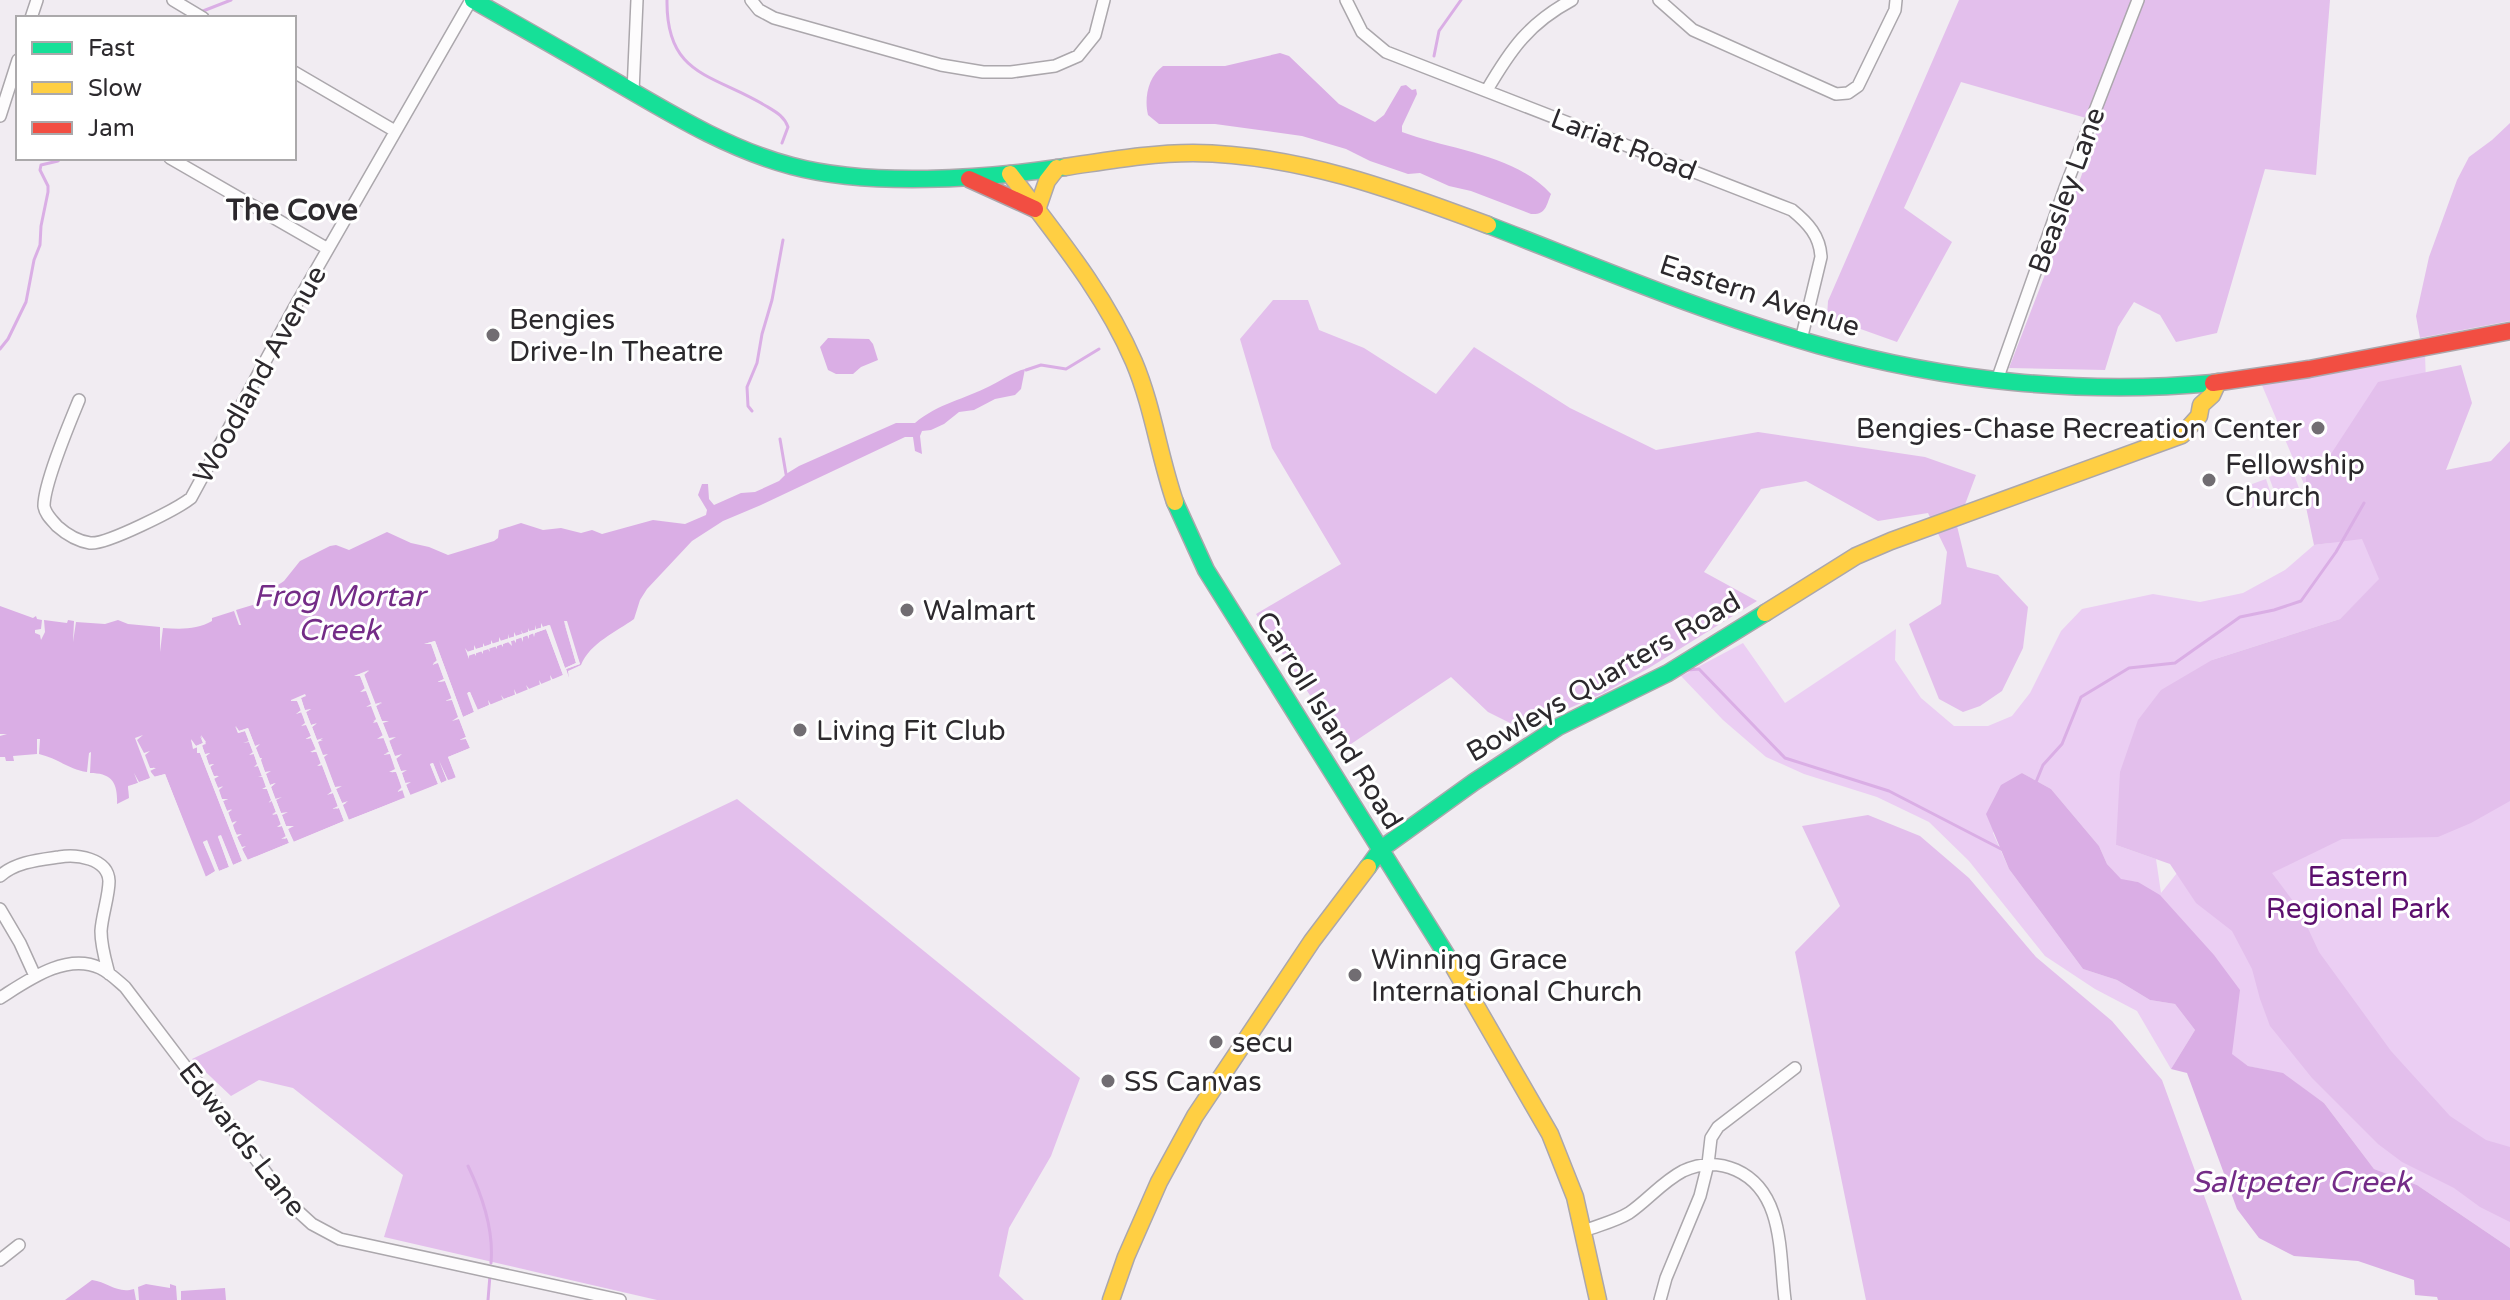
<svg xmlns="http://www.w3.org/2000/svg" width="2510" height="1300" viewBox="0 0 2510 1300" font-family="'Varela Round',sans-serif">
<style>
.green{fill:#ebcef3}
.forest{fill:#e3bfec}
.water{fill:#daaee5}
.pier{fill:#f1ecf2}
.lines{fill:none;stroke-linecap:round;stroke-linejoin:round}
.stream{stroke:#daaee5;stroke-width:3}
.street-casing{stroke:#aba7ac;stroke-width:14}
.fast-casing{stroke:#aba7ac;stroke-width:19}
.slow-casing{stroke:#aba7ac;stroke-width:19}
.jam-casing{stroke:#aba7ac;stroke-width:19}
.street{stroke:#fdfcfd;stroke-width:11}
.fast{stroke:#16e098;stroke-width:16}
.slow{stroke:#ffcf43;stroke-width:16}
.jam{stroke:#f24e42;stroke-width:16}
.poi-dot{fill:#716d72;stroke:#fff;stroke-width:3}
.labels{text-anchor:middle;stroke-width:6;stroke-linejoin:round;paint-order:stroke}
.street-label{font-size:28px;fill:#2c292d;stroke:#fff}
.poi-label{font-size:28px;fill:#2c292d;stroke:#fff;text-anchor:start}
.park-label{font-size:28px;fill:#5c0f6e;stroke:#fff}
.neighbourhood-label{font-size:30px;font-weight:bold;fill:#2c292d;stroke:#fff}
.water-label{font-size:30px;font-style:italic;fill:#742c87;stroke:#fff}
</style>
<rect width="100%" height="100%" fill="#f1ecf2"/>
<path class="green" d="M2425,354L2427,413L2380,579L2340,619L2212,660L2116,845L2156,859L2161,893L2510,457V1248L2417,1185L2374,1169L2324,1103L2283,1074L2248,1066L2231,1054L2138,882L2121,880L2107,864L2099,846L2051,789L2022,773L1993,833L2009,869L2083,969L2117,980L2150,1000L2175,1004L2195,1030L2171,1069L2137,1011L2095,989L2045,956L1969,861L1929,822L1877,797L1804,774L1766,757L1723,720L1681,676L1743,643L1785,703L1896,629L1895,660L1921,698L1954,726H1988L2012,716L2030,693L2061,631L2082,609L2153,594L2200,602L2243,593L2285,570L2314,545L2329,543L2261,383Z
M2292,469L2300,491L2277,499L2269,477Z
M2266,479L2273,500L2249,509L2241,488Z"/>
<path class="forest" d="M1959,0H2330L2316,175L2265,169L2217,333L2176,342L2160,315L2134,302L2118,327L2105,370L2009,368L2066,220L2100,122L1961,82L1904,208L1952,242L1897,342L1827,317L1828,301Z
M2510,123V321L2420,338L2416,316L2429,257L2457,180L2469,157L2492,140Z
M1273,300H1308L1319,330L1364,348L1436,394L1474,347L1570,408L1656,450L1758,432L1925,457L1976,475L1957,526L1967,567L1998,575L2028,607L2023,648L2002,691L1980,706L1963,712L1939,699L1909,624L1941,604L1947,552L1928,513L1878,521L1806,481L1761,489L1704,572L1757,601L1649,668L1604,693L1522,729L1488,712L1451,677L1345,748L1256,614L1341,564L1272,448L1240,339Z
M2461,365L2472,403L2446,470L2491,461L2510,441V801L2471,823L2438,837L2342,839L2272,873L2299,909L2319,952L2391,1051L2450,1116L2486,1140L2510,1147V1222L2480,1207L2454,1188L2402,1162L2378,1144L2312,1078L2270,1026L2260,999L2252,969L2232,931L2196,903L2170,864L2116,845L2120,772L2138,720L2161,690L2212,660L2340,619L2379,579L2362,539L2314,545L2306,507V476L2327,460L2378,382Z
M737,799L1080,1078L1051,1156L1009,1228L999,1276L1024,1300H657L384,1237L403,1175L293,1088L259,1080L231,1096L192,1059Z
M1868,815L1920,836L1969,878L2036,957L2112,1021L2162,1080L2242,1300H1866L1795,952L1840,906L1802,826Z"/>
<path class="water" d="M1280,53L1289,56L1339,104L1375,122L1384,115L1401,86L1406,85L1412,90L1416,89L1417,94L1402,126V132C1450,150 1515,154 1551,194C1546,206 1546,215 1531,214L1471,191L1449,186L1420,173L1408,174L1370,161L1346,149L1302,136L1215,124H1159L1148,115C1144,98 1148,77 1163,66H1225Z
M828,338L869,339L873,344L878,360L861,367L853,374H836L828,370L820,347Z
M1025,369L1021,389L1015,395L995,399L974,410L959,412L944,424L931,430L922,431L920,436L922,454L915,451L913,437H905L761,505L723,521L692,541L647,589L640,600L634,619C616,632 590,643 581,665L568,671L569,680L566,669L580,664L564,622L576,663L565,668L549,625L467,652L468,656L546,629L563,675L477,710L470,692H468L474,712L463,717L435,641L424,644L431,643L437,661L433,663L438,662L444,679L438,682L445,681L466,737L462,739H466L470,748L448,757L456,777L448,781L439,760L447,781L441,783L433,763L430,764L438,784L410,795L396,758L400,756L395,757L389,740L394,738L389,739L376,706L382,703L376,705L364,674L369,671L354,676L360,675L365,689L361,692L366,690L377,720L373,721H377L383,736L379,738L383,737L389,752L386,753H390L396,770L391,773L396,771L405,798L348,820L342,805L346,803H342L336,789L340,787H335L317,742L323,740H317L312,727L316,724L311,725L306,712L311,709L305,711L301,698L305,696L292,701L297,700L301,711L296,714L301,712L311,736L306,739L311,738L316,750L311,753L316,751L321,764L318,766L322,765L332,792L329,794L333,793L338,807L336,809L339,808L344,821L293,842L288,829L293,826H286L271,787L275,783L270,785L248,728L239,731L236,726L238,733L245,731L266,787L263,789H267L276,812L272,814L277,813L281,825L277,827L282,826L286,837L283,839L287,838L289,843L247,860L237,837L241,834L237,835L232,825L236,821L232,823L228,812L232,810L227,811L223,801L228,799L222,800L218,789L223,787L218,788L214,778L218,775L214,777L210,766L214,764L209,765L206,756L210,753L205,755L202,745L206,744L200,736L203,743L196,746L191,740L194,746L197,747V753H200L242,861L233,865L221,836L218,837L229,867L219,871L207,841L203,842L216,871L205,877L165,774L153,777L150,770L155,767L150,769L139,747L151,778L139,782L134,773L138,783L128,786L129,798L117,804C118,782 111,773 90,773L91,752L89,753L87,772C70,770 57,758 39,754L40,739H37V754L13,756L14,761H6L5,757H0V736L7,734H0V606L33,618L36,616L37,619L42,620L41,629L35,630V633L40,635L41,640L45,632L44,620L67,623L68,620L74,621L73,642L76,622L105,624L118,620L128,624L160,627V652L163,628C180,629 197,630 212,621V618L234,611L239,625H241L236,610L272,599L269,591L284,581L300,561L330,546L336,545L349,550L387,532L411,543L429,547L448,555L494,541L498,538L499,530L521,523L543,530L561,528L581,533L592,530L602,534L653,520L685,524L706,515L707,510L698,495L702,484H708L709,499L714,505L741,493L755,492L779,481L786,474L799,466L896,423H915C937,404 965,399 990,386C1002,380 1013,372 1025,369Z
M2022,773L2051,789L2099,846L2107,864L2121,879L2138,882L2160,895L2214,955L2240,990L2232,1054L2248,1066L2283,1073L2324,1103L2374,1169L2417,1185L2510,1248V1300H2438L2437,1297L2415,1295L2414,1280L2358,1261L2294,1256L2259,1238L2237,1209L2187,1073L2171,1069L2195,1030L2175,1004L2150,1000L2117,980L2083,969L2009,869L1986,814L2001,785Z
M92,1280C108,1282 117,1294 134,1289L136,1300H65Z
M146,1284L170,1288V1284L176,1286L177,1300H139L138,1287Z
M225,1288L226,1300H181V1291Z"/>
<path class="pier" d="M564,621H567L580,664L566,669L571,683L567,685L564,679L464,719L474,749L472,752L454,760L460,777L459,781L245,864L207,881L202,879L163,778L129,791L128,787L150,778L135,738L143,735L137,740L144,753L150,751L145,755L150,768H156L150,771L155,777L165,774L206,877L215,871L203,842L207,840L219,871L229,867L218,836L221,835L233,865L242,861L200,753L197,752L198,747L193,749L191,739L196,746L203,743L201,735L206,742L202,746L205,754L210,753L206,756L209,765L214,764L210,767L214,776H219L214,779L218,788L223,786L219,790L222,799H228L223,801L227,811L232,809L228,813L232,823L237,821L233,825L236,835L242,834L237,837L242,847L246,846L242,849L248,860L289,843L287,838L281,839L286,836L282,826L277,827L281,824L277,814L272,815L276,812L272,801L268,803L271,800L267,789H262L266,787L263,777H258L262,776L258,766L254,767L257,764L254,754L249,755L253,752L249,742L243,743L249,741L245,731L238,733L235,726L239,731L248,728L255,746L260,744L256,748L260,758H262L261,760L265,772L271,771L266,774L270,785L276,783L271,787L275,799L282,797L276,800L281,813L288,812L282,815L286,826H294L288,829L294,842L344,821L339,808L332,809L338,806L333,793L327,795L332,791L322,765L317,766L321,763L317,752H310L316,749L311,738L305,739L311,736L306,725L301,726L305,723L302,712L296,714L301,710L297,701H291V700L305,694L306,696L301,698L305,710L311,709L306,712L311,725L317,723L312,727L317,740L323,738L318,742L323,755L328,754L324,757L335,787L342,786L336,789L342,803L348,801L343,805L349,820L406,797L403,790L397,792L402,787L396,772H389L395,769L390,754L383,755L389,752L384,738L377,739L383,735L377,722L373,723L376,719L371,706L366,707L371,704L366,691L360,692L365,688L360,676H354L369,670L364,675L375,704L382,702L376,706L382,721H389L383,723L389,738L396,737L389,741L395,756L402,754L396,759L401,771L407,770L402,773L405,783L411,782L406,785L411,796L438,784L430,764L433,763L441,783L447,780L439,761L448,780L456,778L448,757L470,748L466,739L459,740L466,737L459,719L452,721L458,717L452,700L445,701L452,698L445,681L437,682L444,679L438,663L432,665L437,660L431,644H424L435,641L463,717L474,712L467,693L470,692L478,710L489,705L488,700L491,705L503,700L501,695L504,699L515,695L514,689L517,695L528,690L526,685L530,690L540,685L539,680L542,685L551,681L550,675L553,680L563,675L546,629L535,633L534,637L533,633L529,635V639L527,635L523,637V642L521,637L516,639V643L514,640L511,641L512,646L508,642L503,644V647L501,644L497,646V649L495,646L489,648L490,652L488,649L483,650V654L481,651L476,653V656L474,653L469,655V659L465,648L468,652L474,650V645L476,649L483,647V643L485,647L491,644V640L493,644L499,642V637L501,641L508,639V634L509,638L514,637V632L516,636L522,634L521,630L523,634L528,632V628L529,631L535,630V625L536,629L541,628V623L543,627L550,625L565,668L576,663Z"/>
<g class="lines">
<path class="stream" d="M667,0C666,77 714,74 766,106C776,112 784,116 788,127L782,143
M203,11L231,0
M181,18L187,16
M1434,56L1439,31L1461,0
M0,349L8,339L26,302L34,260L40,245L41,226L48,192V186L40,170L41,165L58,161L61,158
M1026,370L1041,365L1066,369L1099,349
M752,411L748,406L747,387L757,363L762,334L772,300L783,240
M780,439L786,474
M1688,670L1699,669L1785,758L1889,791L2003,850
M2036,782L2043,765L2062,744L2081,697L2129,668L2175,663L2240,617L2274,610L2301,601L2336,552L2364,503
M468,1166C482,1195 494,1230 491,1263
M488,1300L490,1275"/>
<g class="street-casing">
<path id="street" d="M173,0L203,18
M751,0L759,10L774,18L941,65L983,72H1011L1055,66L1078,56L1095,35L1104,0
M1346,0L1362,32L1386,52L1792,210C1808,223 1820,236 1821,257L1801,340
M1659,0L1693,30L1836,94L1848,93L1858,86L1895,10L1896,0
M31,18L37,0
M294,72L395,131
M1487,90C1511,49 1529,23 1572,0
M633,92L637,0
M0,116L18,60
M170,158L328,249
M1997,380L2065,188L2138,0
M79,400C70,422 44,483 44,506C45,514 52,520 57,526C66,534 77,541 90,543C106,545 177,509 191,498L293,310L471,0
M0,876C16,862 38,860 59,857C76,854 108,858 109,881C109,896 102,915 101,931C101,946 105,959 109,974
M0,909L20,943L35,976
M0,998C27,981 66,952 100,968C109,972 118,981 125,987L289,1203L312,1224L340,1239L620,1300
M1584,1231C1599,1225 1616,1221 1629,1213C1648,1200 1662,1182 1683,1171C1700,1163 1718,1162 1736,1170C1785,1192 1779,1255 1785,1300
M0,1260L19,1245
M1660,1300L1666,1278L1700,1196L1708,1164L1711,1138L1718,1127L1795,1068"/>
</g>
<g class="fast-casing">
<path id="fast" d="M473,0C519,26 565,52 611,79C668,112 727,149 792,166C870,187 984,179 1065,167
M1488,225C1597,267 1705,313 1818,345C1945,381 2081,395 2213,383
M1175,502L1206,570L1449,959
M1368,867L1381,849L1474,782L1558,727L1668,673L1765,613"/>
</g>
<g class="slow-casing">
<path id="slow" d="M1065,167C1107,161 1150,153 1193,153C1296,154 1392,189 1488,225
M1010,174C1055,234 1104,292 1134,362C1153,407 1159,456 1175,502
M1037,210L1047,181L1057,168
M1765,613L1856,556L1891,541L2182,435L2199,416L2201,405L2212,395L2218,382
M1449,959L1550,1134L1575,1197L1598,1300
M1111,1300L1126,1257L1159,1182L1195,1116L1312,941L1368,867"/>
</g>
<g class="jam-casing">
<path id="jam" d="M969,179L1035,209
M2213,383L2309,369L2510,331"/>
</g>
<use href="#street" class="street"/>
<use href="#fast" class="fast"/>
<use href="#slow" class="slow"/>
<use href="#jam" class="jam"/>
</g>
<g class="poi-dot">
<circle cx="493" cy="335" r="8"/>
<circle cx="2318" cy="428" r="8"/>
<circle cx="2209" cy="480" r="8"/>
<circle cx="907" cy="610" r="8"/>
<circle cx="800" cy="730" r="8"/>
<circle cx="1355" cy="975" r="8"/>
<circle cx="1216" cy="1042" r="8"/>
<circle cx="1108" cy="1081" r="8"/>
</g>
<g class="labels">
<g class="street-label">
<text transform="translate(1624 144) rotate(21)" y="10">Lariat Road</text>
<text transform="translate(2066 190) rotate(-70)" y="10">Beasley Lane</text>
<text transform="translate(1760 295) rotate(18)" y="10">Eastern Avenue</text>
<text transform="translate(259 374) rotate(-61)" y="10">Woodland Avenue</text>
<text transform="translate(1603 676) rotate(-30)" y="10">Bowleys Quarters Road</text>
<text transform="translate(1330 720) rotate(58)" y="10">Carroll Island Road</text>
<text transform="translate(243 1139) rotate(52)" y="10">Edwards Lane</text>
</g>
<g class="poi-label">
<text x="509" y="329">Bengies<tspan x="509" dy="32">Drive-In Theatre</tspan></text>
<text x="2302" y="438" text-anchor="end">Bengies-Chase Recreation Center</text>
<text x="2225" y="474">Fellowship<tspan x="2225" dy="32">Church</tspan></text>
<text x="923" y="620">Walmart</text>
<text x="816" y="740">Living Fit Club</text>
<text x="1371" y="969">Winning Grace<tspan x="1371" dy="32">International Church</tspan></text>
<text x="1232" y="1052">secu</text>
<text x="1124" y="1091">SS Canvas</text>
</g>
<g class="park-label">
<text x="2358" y="886">Eastern<tspan x="2358" dy="32">Regional Park</tspan></text>
</g>
<g class="neighbourhood-label">
<text x="292" y="220">The Cove</text>
</g>
<g class="water-label">
<text x="339" y="606">Frog Mortar<tspan x="339" dy="34">Creek</tspan></text>
<text x="2301" y="1192">Saltpeter Creek</text>
</g>
</g>
<rect x="16" y="16" width="280" height="144" fill="#ffffff" stroke="#aba9ab" stroke-width="2"/>
<rect x="32" y="42" width="40" height="12" fill="#16e098" stroke="#aba9ab" stroke-width="2"/>
<text x="88" y="56" font-size="24" fill="#2c292d">Fast</text>
<rect x="32" y="82" width="40" height="12" fill="#ffcf43" stroke="#aba9ab" stroke-width="2"/>
<text x="88" y="96" font-size="24" fill="#2c292d">Slow</text>
<rect x="32" y="122" width="40" height="12" fill="#f24e42" stroke="#aba9ab" stroke-width="2"/>
<text x="88" y="136" font-size="24" fill="#2c292d">Jam</text>
</svg>
